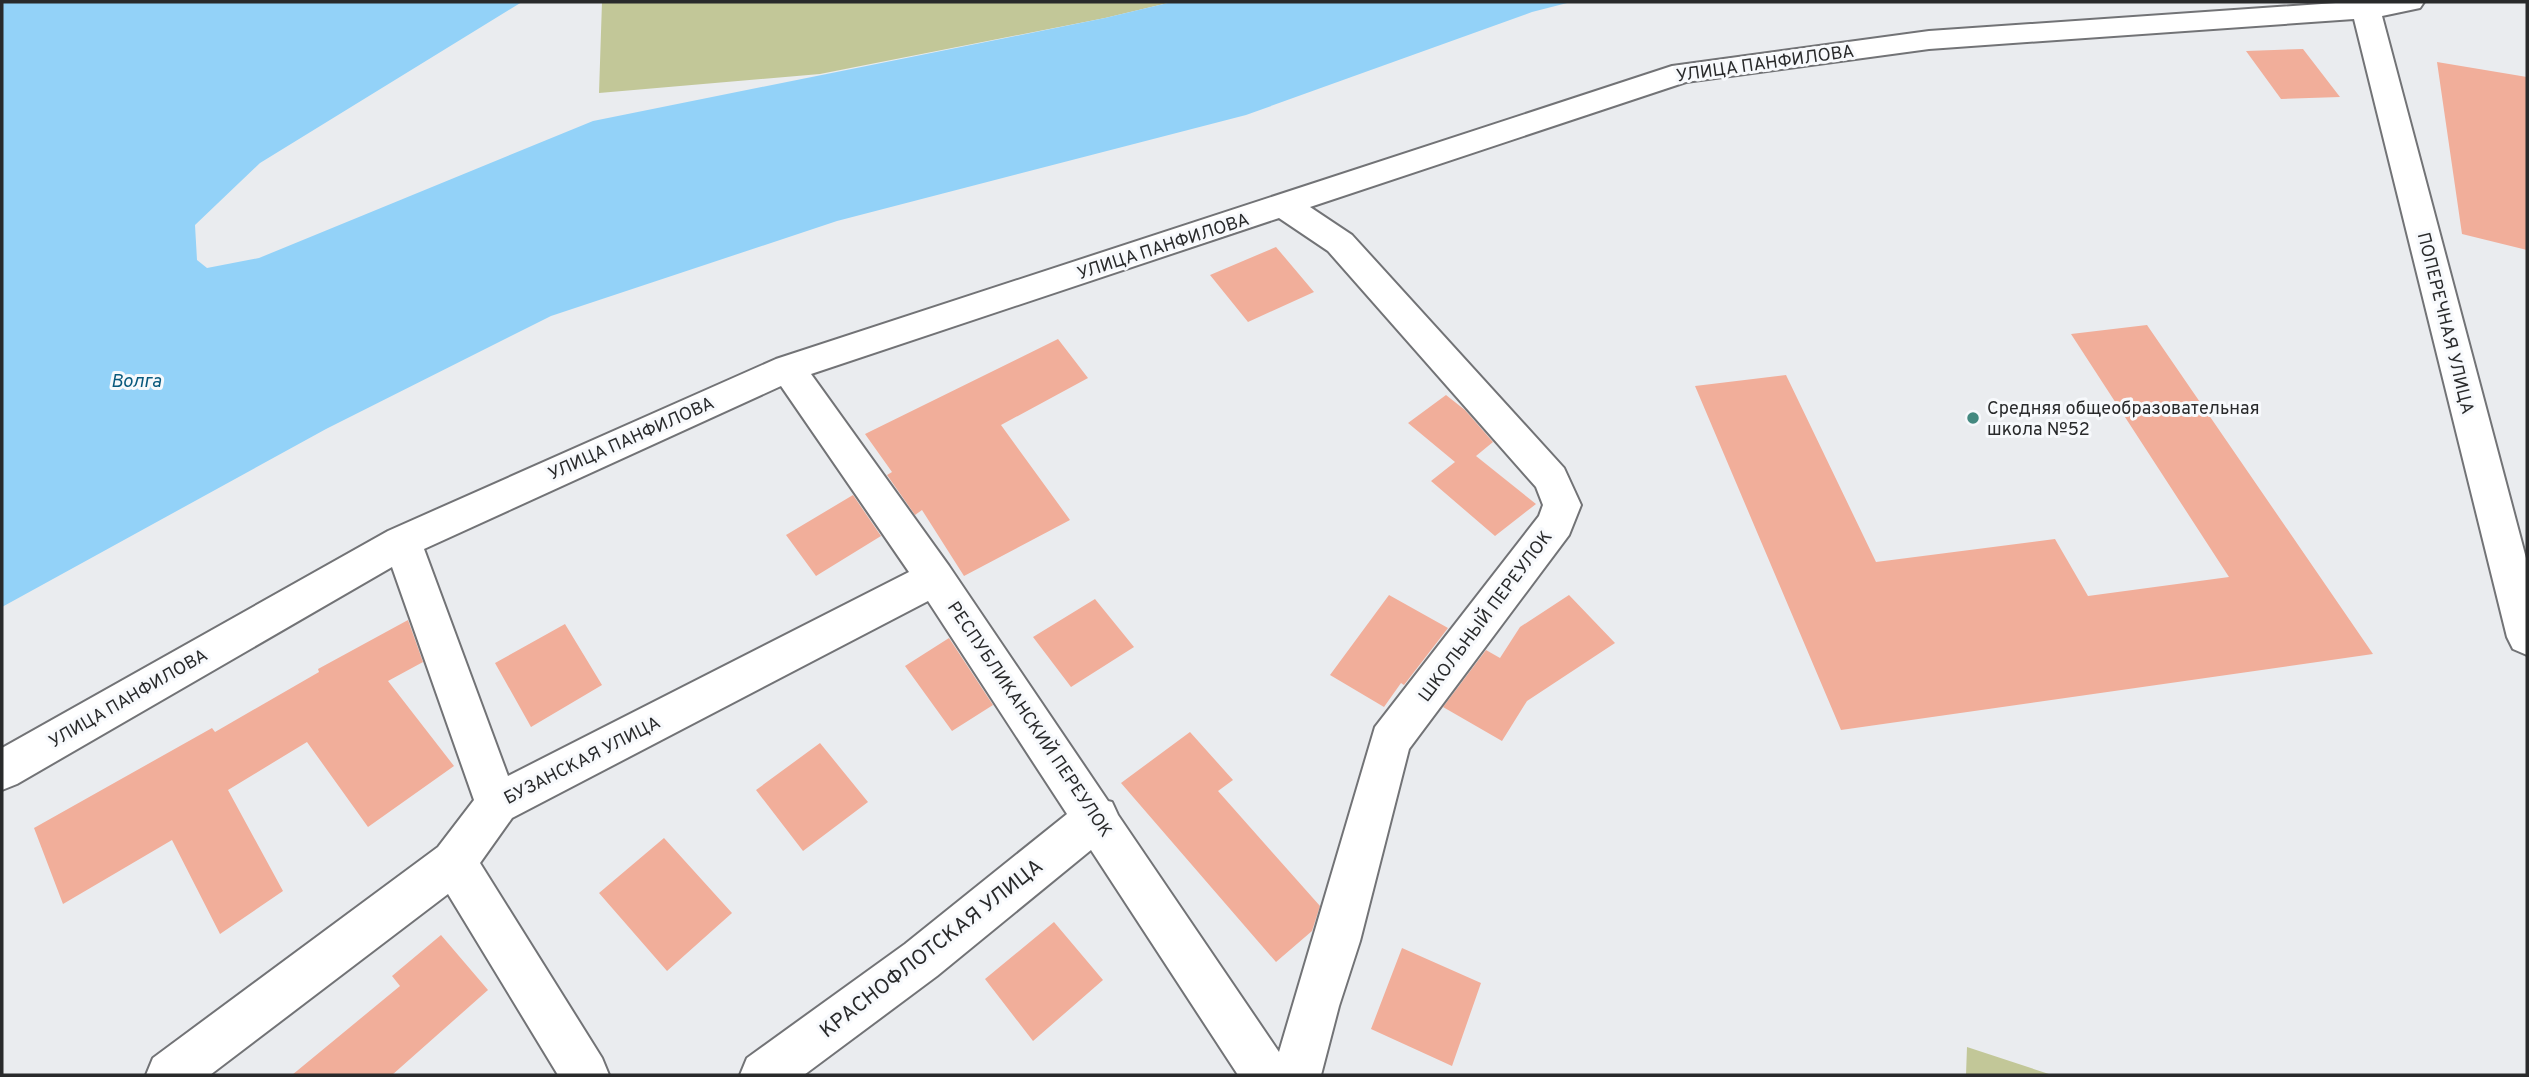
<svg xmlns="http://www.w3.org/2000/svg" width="2529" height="1077" viewBox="0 0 2529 1077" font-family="Overpass,sans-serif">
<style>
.green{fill:#c2c798}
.water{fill:#93d2f8}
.building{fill:#f1ae9a}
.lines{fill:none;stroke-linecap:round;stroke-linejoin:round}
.minor-casing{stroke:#727376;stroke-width:4}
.minor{fill:#fff;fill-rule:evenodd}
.poi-dot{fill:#448980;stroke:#f7f9fc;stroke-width:2.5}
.labels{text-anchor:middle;stroke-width:6;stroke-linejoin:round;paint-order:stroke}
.street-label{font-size:18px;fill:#292a2b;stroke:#f7f9fc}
.poi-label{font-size:18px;fill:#292a2b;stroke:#f7f9fc;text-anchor:start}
.water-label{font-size:19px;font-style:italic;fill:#09597d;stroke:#f7f9fc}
.near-street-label{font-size:21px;fill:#292a2b;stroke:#f7f9fc}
</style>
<rect width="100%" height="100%" fill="#eaecef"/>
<path class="green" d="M602,2H1172L1105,18L820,74L599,93Z
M1967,1047L2052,1075H1966Z"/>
<path class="water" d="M2,2H522L260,163L195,225L197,260L207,268L259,258L593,121L1105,18L1172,2H1571L1532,12L1246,115L837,221L551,316L326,429L2,607Z"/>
<path class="building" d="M2303,49L2340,97L2281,99L2246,51Z
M2437,62L2527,77V250L2462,234Z
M1276,247L1314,292L1248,322L1210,275Z
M2147,325L2373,654L1841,730L1695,386L1786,375L1876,562L2055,539L2088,596L2229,577L2071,334Z
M1058,339L1088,378L1001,425L1070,520L964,576L922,510L915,515L887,475L892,472L865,434Z
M1446,395L1465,410L1493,442L1476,456L1536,504L1495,536L1431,481L1455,462L1408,423Z
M853,495L881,536L816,576L786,535Z
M1389,595L1448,628L1404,685L1401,683L1384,707L1330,675Z
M1569,595L1615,643L1527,701L1502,741L1443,707L1486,650L1500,658L1520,627Z
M1095,599L1134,647L1071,687L1033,637Z
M408,620L423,662L388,681L454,766L368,827L307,742L228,790L283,891L220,934L172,840L63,904L34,828L212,728L215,732L319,672L318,669Z
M565,624L602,685L531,727L495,663Z
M949,638L993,705L952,731L905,666Z
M1190,732L1233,780L1218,791L1320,906L1312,931L1276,962L1121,783Z
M820,743L868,802L803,851L756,790Z
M664,838L732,913L667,971L599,893Z
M1054,922L1103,980L1033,1041L985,979Z
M441,935L488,990L392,1075H292L400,986L392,976Z
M1402,948L1481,983L1452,1066L1371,1029Z"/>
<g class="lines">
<g class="minor-casing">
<path id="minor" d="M2350,2H2424L2420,8L2382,16L2527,562V655L2513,649L2507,637L2354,19L1929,49L1686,82L1310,207L1352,235L1564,468L1581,505L1569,535L1409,749L1360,941L1339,1006L1321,1075H1238L1091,850L937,976L804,1075H740L747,1058L905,944L1067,814L928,601L512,818L480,863L602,1058L609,1075H558L448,894L210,1075H146L153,1058L438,847L474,800L392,567L17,784L2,790V748L388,531L776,359L1672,66L1929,31ZM1279,218L1328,251L1536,487L1543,505L1539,516L1375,727L1279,1052L1118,815L1112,802L1108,801L949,566L811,374ZM781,386L909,572L508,776L424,549Z"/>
</g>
<use href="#minor" class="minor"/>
</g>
<circle class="poi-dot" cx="1973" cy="418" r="7"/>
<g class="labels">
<g class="street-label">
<text transform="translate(1765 63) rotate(-8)" y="6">УЛИЦА ПАНФИЛОВА</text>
<text transform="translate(1163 246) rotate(-18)" y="6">УЛИЦА ПАНФИЛОВА</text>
<text transform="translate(2446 323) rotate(76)" y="6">ПОПЕРЕЧНАЯ УЛИЦА</text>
<text transform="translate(631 438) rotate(-24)" y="6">УЛИЦА ПАНФИЛОВА</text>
<text transform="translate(1485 616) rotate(-53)" y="6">ШКОЛЬНЫЙ ПЕРЕУЛОК</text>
<text transform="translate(128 698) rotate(-30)" y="6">УЛИЦА ПАНФИЛОВА</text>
<text transform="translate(1030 719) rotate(56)" y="6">РЕСПУБЛИКАНСКИЙ ПЕРЕУЛОК</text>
<text transform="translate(582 760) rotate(-27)" y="6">БУЗАНСКАЯ УЛИЦА</text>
</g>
<g class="poi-label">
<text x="1987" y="414">Средняя общеобразовательная<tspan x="1987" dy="21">школа №52</tspan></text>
</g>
<g class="water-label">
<text x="136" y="387">Волга</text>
</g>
<g class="near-street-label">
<text transform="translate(931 948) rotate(-38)" y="7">КРАСНОФЛОТСКАЯ УЛИЦА</text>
</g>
</g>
<rect width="2529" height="1077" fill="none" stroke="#292a2b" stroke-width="7"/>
</svg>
